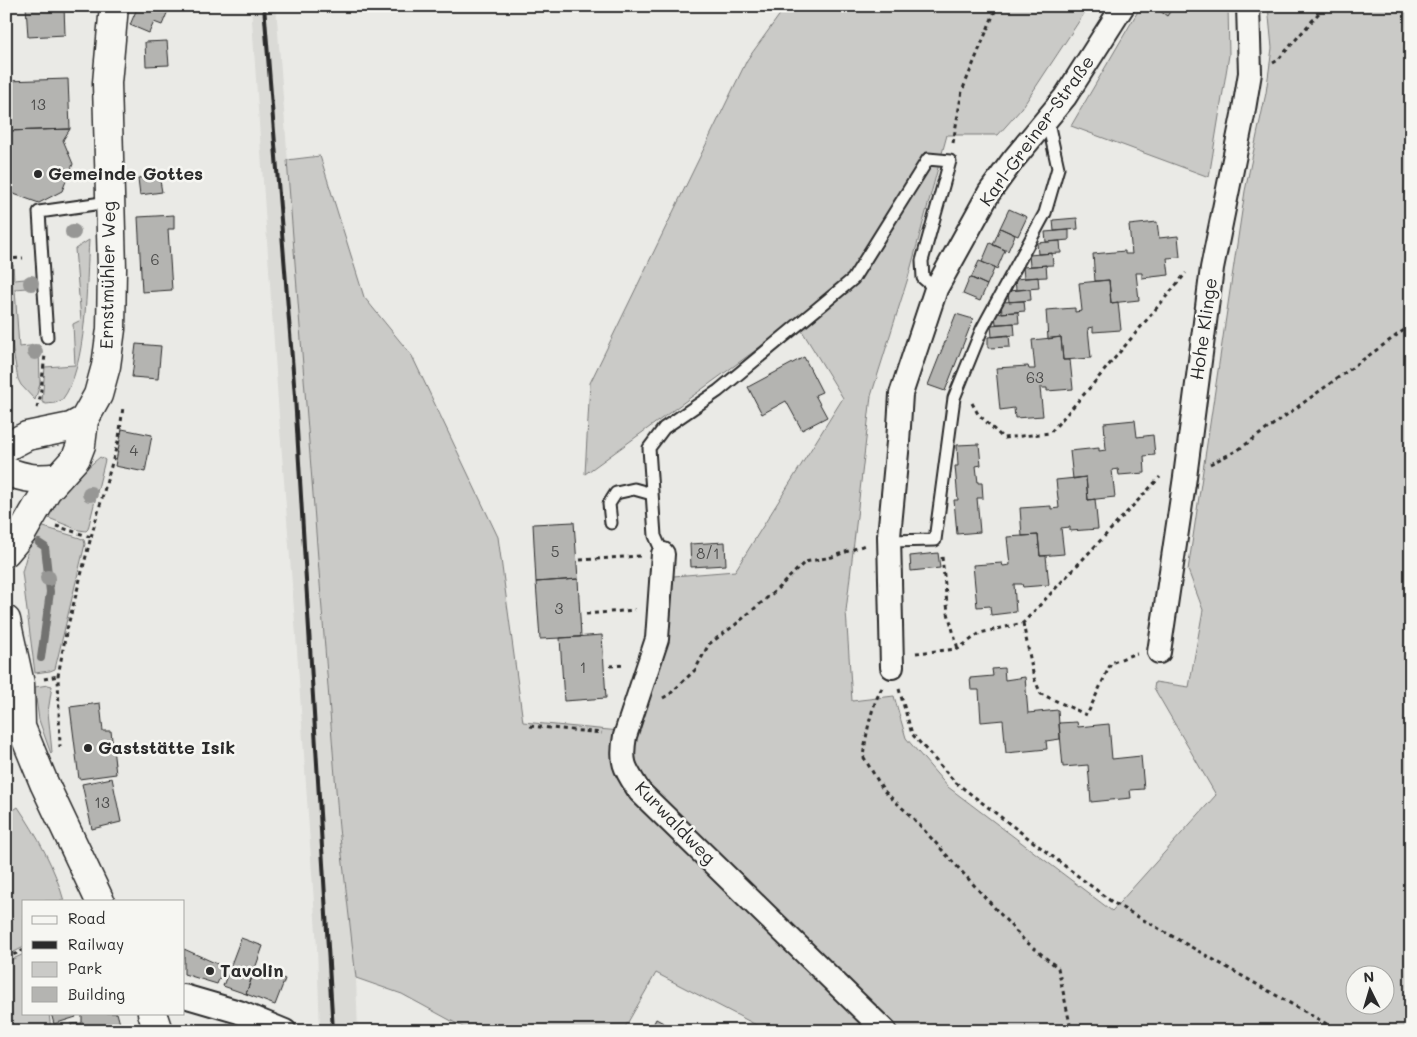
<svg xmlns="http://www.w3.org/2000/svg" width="1417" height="1037" viewBox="0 0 1417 1037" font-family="Mali,sans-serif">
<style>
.built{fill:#dadad6}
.green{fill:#cacac7;stroke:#7a7a79;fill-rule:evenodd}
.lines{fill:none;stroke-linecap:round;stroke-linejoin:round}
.stream{stroke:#727270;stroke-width:8}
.building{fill:#b4b4b1;stroke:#2b2b2b}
.service-casing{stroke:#2b2b2b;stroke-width:15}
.minor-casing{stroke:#2b2b2b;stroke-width:26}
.secondary-casing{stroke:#2b2b2b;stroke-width:31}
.primary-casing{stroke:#2b2b2b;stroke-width:31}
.path{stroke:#2b2b2b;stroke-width:3;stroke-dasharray:4 4;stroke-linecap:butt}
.service{stroke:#f6f6f2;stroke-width:11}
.minor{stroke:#f6f6f2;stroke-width:22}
.secondary{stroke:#f6f6f2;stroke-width:28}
.primary{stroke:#f6f6f2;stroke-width:28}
.rail{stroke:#2b2b2b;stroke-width:4}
.tree{fill:#979795}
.poi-dot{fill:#2b2b2b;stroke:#f6f6f2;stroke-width:2}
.labels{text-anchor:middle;stroke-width:5;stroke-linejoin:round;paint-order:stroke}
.number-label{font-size:15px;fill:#4d4d4c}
.street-label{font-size:18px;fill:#2b2b2b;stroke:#f6f6f2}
.poi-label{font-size:18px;font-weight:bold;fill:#2b2b2b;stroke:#f6f6f2;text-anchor:start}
</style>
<rect width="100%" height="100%" fill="#eaeae6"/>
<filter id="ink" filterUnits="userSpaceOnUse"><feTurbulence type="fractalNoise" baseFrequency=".02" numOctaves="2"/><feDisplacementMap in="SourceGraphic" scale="10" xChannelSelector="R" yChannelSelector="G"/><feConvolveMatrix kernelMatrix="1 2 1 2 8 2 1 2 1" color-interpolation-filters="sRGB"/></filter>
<g filter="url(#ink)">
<path class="built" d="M251,6H276L339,828L356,978L358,1031H320L317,948L296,636L279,416Z"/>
<path class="green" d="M786,6H1089L1022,108L998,135H947L908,278L871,396L846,611L852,701L894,696L906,738L948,787L1112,911L1216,795L1154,688L1155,682L1189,687L1203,610L1188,570L1245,191L1266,93L1272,48L1268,6H1411V1031H768L656,973L623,1031H470L402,994L356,978L339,828L287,160L320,156L364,297L412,356L498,537L523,722L620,731L653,633L649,578L735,571L843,398L796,321L585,474L590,383L747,60ZM1354,974H1384V1004H1354Z
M1141,6H1228L1229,55L1209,177L1071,126Z
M89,240C86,283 88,366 62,400L55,403L46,404L42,402L45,367L75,365L73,324L81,320L75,249Z
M8,264L13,265L14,280L36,278L37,287L15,289L19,347L39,345L40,384L35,400L21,385L18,379L13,351L7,289Z
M100,457L105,460L88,529L86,531L79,530L46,517L66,486Z
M37,525L80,538L84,540L85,544L55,669L50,671L35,673L22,572L32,536Z
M48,685L52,686L48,712L52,752L51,754L39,720L35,691V687Z
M18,807C37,835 55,868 64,901H24V947L6,956V815Z
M24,954V1013H49L51,1031H6V962Z"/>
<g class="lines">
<path class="stream" d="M39,543L45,547L50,592L41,658"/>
</g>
<path class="building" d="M26,6H64L65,35L28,37Z
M138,6H170L162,25L154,22L149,33L130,25Z
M1153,6H1174L1167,16Z
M167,41L169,65L146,66L145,42Z
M68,79L70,129L6,131V81Z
M70,129L63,140L73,164L62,191L39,203L11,193L6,184V131Z
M159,175L162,192L140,195L138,178Z
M1009,209L1027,217L1018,236L1000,228Z
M174,215V229H168L172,290L142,292L138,217Z
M1077,218L1078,229L1054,231L1053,220Z
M1157,222L1159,238L1178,236L1180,257L1167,258L1169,275L1142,278V273H1136L1139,300L1111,303L1109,280L1095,281L1093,254L1125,251V254H1132L1129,225Z
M1000,228L1015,235L1008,251L993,245Z
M1069,230V240L1046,242L1045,232Z
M1060,241L1061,253L1038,254L1037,243Z
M990,243L1005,250L997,269L982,262Z
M1052,253L1053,265L1030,266L1029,255Z
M979,261L995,267L987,285L971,278Z
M1046,265L1047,277L1024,278L1023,267Z
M970,277L987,285L980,301L963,294Z
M1038,277L1039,288L1016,290L1015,279Z
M1109,280L1111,303L1118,302L1121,330L1093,332V327L1088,328L1091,358L1063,360L1061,337L1048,339L1046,310L1075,308V312L1082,311L1079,283Z
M1030,289L1031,300L1009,302L1008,291Z
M1024,301L1025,311L1002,313L1001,302Z
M1018,312L1019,323L996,324L995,313Z
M956,314L973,319L945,391L928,385Z
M1014,323L1015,335L992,337L991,325Z
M1009,335L1010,347L988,348V337Z
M1061,337L1063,360H1070L1073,389L1047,391V388H1040L1043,416L1015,418L1014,408L1000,410L996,368L1028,366L1029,369H1035L1032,340Z
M136,344L161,346L158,379L132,377Z
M804,357L822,392L815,395L827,417L802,430L786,401L762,414L748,387Z
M1135,420L1137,437L1153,435L1155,455L1144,456L1145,473L1119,475L1118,469L1112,470L1115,497L1088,500L1086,477L1073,479L1070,451L1099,448V451L1106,450L1104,423Z
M122,429L152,435L145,472L115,466Z
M979,444L981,465L976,466L978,483H982L983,498H977L980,532L957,534L954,500H958L955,466H958L957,445Z
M1086,477L1088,500L1095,499L1098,529L1070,531V527L1061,528L1064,554L1040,556L1038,535L1022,536L1020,508L1051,506V509L1059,508L1056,480Z
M574,522L578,579L536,582L533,524Z
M1038,535L1040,556H1046L1049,585L1023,587L1022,584H1014L1016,612L991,615L990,606L977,607L973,565L1002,563L1003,566L1010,565L1007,537Z
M725,542L726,565L691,567L690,544Z
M938,553L940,568L911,571L910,556Z
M578,579L581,637L540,639L536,582Z
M602,635L606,698L564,701L560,638Z
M1004,668L1005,680L1025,677L1028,713L1058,710L1060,739L1046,741L1047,749L1006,753L1003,720L981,722L979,690H971L970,678L993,676L992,669Z
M100,703L103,731H111L116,774L79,779L70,707Z
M1077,722L1078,727L1109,724L1112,759L1141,756L1144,789L1130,790L1131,798L1091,802L1088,765L1063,767L1059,723Z
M112,778L121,822L92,829L82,784Z
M241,938L263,946L246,994L223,986Z
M184,949L224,967L217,984L184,974Z
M255,968L285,979L275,1005L246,994Z
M51,1013H74L76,1017L54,1024Z
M82,1013H117L122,1031H72L71,1024L82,1023Z
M656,1019L671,1027L669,1031H650Z"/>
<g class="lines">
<g class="service-casing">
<path id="service" d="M47,337L39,212L109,202
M611,523L609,504L616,493L634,489L652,494
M889,541L935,540L954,398L982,329L1045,213L1058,168L1047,118
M663,554L655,536L649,448L664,428L718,391L853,279L928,159L950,161L922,261L923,278L936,289"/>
</g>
<g class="minor-casing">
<path id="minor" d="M663,554L657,639L625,736C620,764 625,769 640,792L885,1031
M1159,652L1185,477L1212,268L1243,115L1250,73L1248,6
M892,667L889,536L898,442L901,394L936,289L989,193L1013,160L1065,97L1123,6
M184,996L239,1012L285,1031"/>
</g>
<g class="secondary-casing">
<path id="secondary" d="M6,447L27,436L71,427L84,420
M6,471C26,479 38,480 59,477
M6,552L22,533L47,490L76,458L81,445L84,420L98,395L106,366L111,329L112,269L107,83L114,6"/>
</g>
<g class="primary-casing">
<path id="primary" d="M6,620L20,684L21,727
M6,705L21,727L44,783L100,901
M152,1013L158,1031"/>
</g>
<path class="path" d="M1273,63L1278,60L1325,6
M953,143L962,91L997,6
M6,259L23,258
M972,403L978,414L1003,438L1050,433L1093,384L1186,273
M37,408L40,398L45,355
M1210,464L1238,450L1411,325
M56,526L91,537L66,633L58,676L60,747
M91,537L119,438L123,407
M942,557L948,613L958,649
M580,560L640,556
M586,614L635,610
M1023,623L1034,678L1041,694L1087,715L1111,663L1131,655L1137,654
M916,653L958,649L980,633L1023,623L1160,477
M610,666L624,665
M44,679L58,676
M882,688C870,709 867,733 863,756L884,791L913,818L1023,939L1058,968L1070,1024L1075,1031
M899,689L912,734L955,782L1112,902L1339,1031
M663,698L670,694L695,670L709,644L735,625L774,592L805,562L832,557L865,545
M530,726L602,733
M6,958L24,950"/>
<use href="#service" class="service"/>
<use href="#minor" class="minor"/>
<use href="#secondary" class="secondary"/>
<use href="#primary" class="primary"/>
<path class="rail" d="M264,6L295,396L333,1031"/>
</g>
<g class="tree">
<circle cx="73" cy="232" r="8"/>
<circle cx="31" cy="283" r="8"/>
<circle cx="35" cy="352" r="8"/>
<circle cx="90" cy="494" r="8"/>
<circle cx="48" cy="578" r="8"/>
</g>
</g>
<g class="poi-dot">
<circle cx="38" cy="174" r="5"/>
<circle cx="88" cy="748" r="5"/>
<circle cx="210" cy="971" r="5"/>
</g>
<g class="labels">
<g class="number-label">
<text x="38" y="110">13</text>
<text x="155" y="265">6</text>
<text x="1035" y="383">63</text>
<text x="134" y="456">4</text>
<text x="555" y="557">5</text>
<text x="708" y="559">8/1</text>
<text x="559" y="614">3</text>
<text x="583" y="673">1</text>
<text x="102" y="808">13</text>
</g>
<g class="street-label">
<text transform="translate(1037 131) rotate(-54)" y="6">Karl-Greiner-Straße</text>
<text transform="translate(108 275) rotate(-89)" y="6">Ernstmühler Weg</text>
<text transform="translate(1204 329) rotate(-82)" y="6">Hohe Klinge</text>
<text transform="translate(675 823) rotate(46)" y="6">Kurwaldweg</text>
</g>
<g class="poi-label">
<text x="48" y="180">Gemeinde Gottes</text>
<text x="98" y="754">Gaststätte Isik</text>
<text x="220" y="977">Tavolin</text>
</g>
</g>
<rect width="1417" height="1037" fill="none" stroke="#f6f6f2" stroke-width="25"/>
<rect x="12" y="12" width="1392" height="1012" fill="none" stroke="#2b2b2b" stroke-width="2" filter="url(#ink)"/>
<rect x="22" y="900" width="162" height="115" fill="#f6f6f2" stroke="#a5a5a2"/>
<rect x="32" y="916" width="25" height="8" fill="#f6f6f2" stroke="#a5a5a2"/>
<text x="68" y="924" font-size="15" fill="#2b2b2b">Road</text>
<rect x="32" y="941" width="25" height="8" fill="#2b2b2b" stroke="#a5a5a2"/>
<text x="68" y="950" font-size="15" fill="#2b2b2b">Railway</text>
<rect x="32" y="962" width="25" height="15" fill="#cacac7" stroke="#a5a5a2"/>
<text x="68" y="974" font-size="15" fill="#2b2b2b">Park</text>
<rect x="32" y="987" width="25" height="15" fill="#b4b4b1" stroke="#a5a5a2"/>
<text x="68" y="1000" font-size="15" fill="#2b2b2b">Building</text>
<g transform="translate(1370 990) rotate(355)"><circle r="24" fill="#f6f6f2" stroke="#a5a5a2"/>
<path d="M0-4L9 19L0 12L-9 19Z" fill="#2b2b2b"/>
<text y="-8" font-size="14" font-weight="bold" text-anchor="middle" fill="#2b2b2b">N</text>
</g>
</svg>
